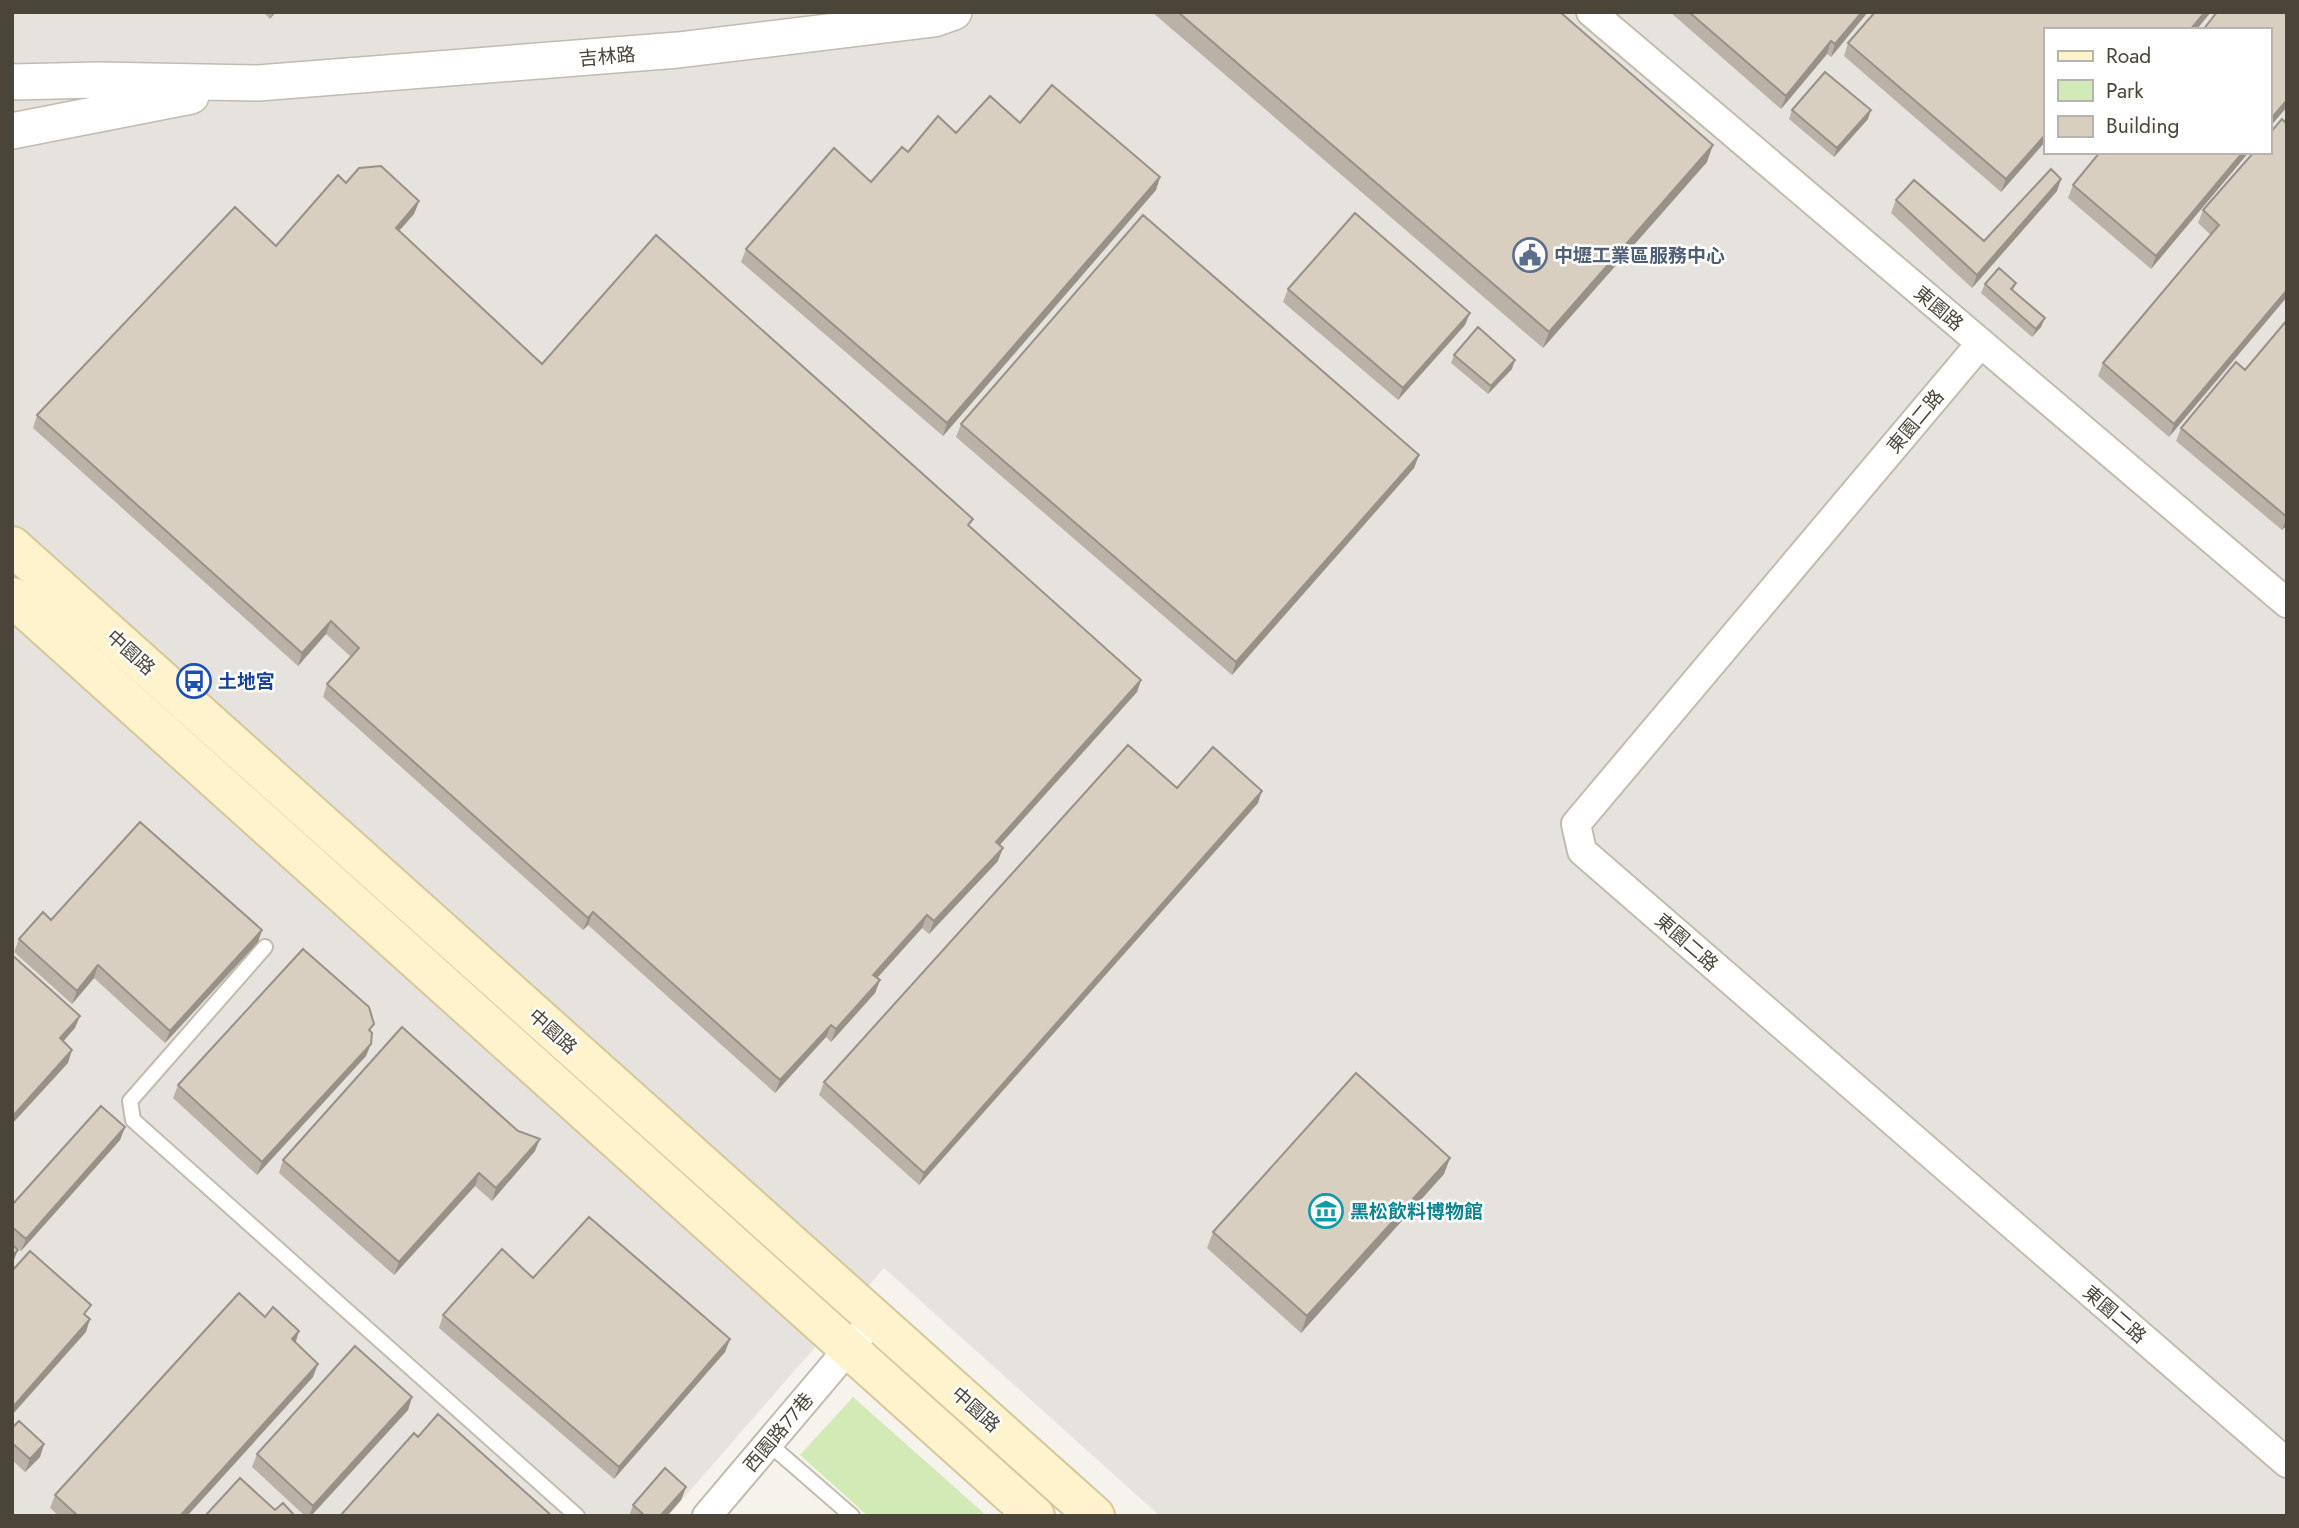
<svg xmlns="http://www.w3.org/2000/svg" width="2299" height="1528" viewBox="0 0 2299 1528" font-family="Jost,'Noto Sans TC',sans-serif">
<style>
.industrial{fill:#e6e2dd;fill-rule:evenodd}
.green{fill:#d2eab5}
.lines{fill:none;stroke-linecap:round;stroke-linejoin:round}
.service-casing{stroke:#c2bbae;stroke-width:18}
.minor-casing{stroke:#c2bbae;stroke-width:32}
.tertiary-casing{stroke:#c2bbae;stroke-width:38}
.secondary-casing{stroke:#d6c79b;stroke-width:42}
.service{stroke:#fff;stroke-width:14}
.minor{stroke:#fff;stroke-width:28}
.tertiary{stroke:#fff;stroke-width:35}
.secondary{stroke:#fff3cd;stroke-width:38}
.wall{fill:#bab2a6}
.shaded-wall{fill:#979187}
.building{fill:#d8cfc1;stroke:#979187;stroke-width:2}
.labels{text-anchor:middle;stroke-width:5;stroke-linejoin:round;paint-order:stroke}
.street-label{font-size:19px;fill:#4b4439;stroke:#fff}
.service-label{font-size:19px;font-weight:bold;fill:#4e5e75;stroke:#fff;text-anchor:start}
.transit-label{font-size:19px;font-weight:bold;fill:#164399;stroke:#fff;text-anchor:start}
.culture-label{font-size:19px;font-weight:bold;fill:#0d838f;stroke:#fff;text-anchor:start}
</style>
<rect width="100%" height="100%" fill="#f6f3ec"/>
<path class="industrial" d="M12,12H2287V1516H1160L884,1268L668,1516H12ZM2045,30H2269V152H2045Z"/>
<path class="green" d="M853,1397L987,1516H868L800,1455Z"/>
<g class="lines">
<g class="service-casing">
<path id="service" d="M265,947L130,1101L133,1120L577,1516
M768,1443L852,1516"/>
</g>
<g class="minor-casing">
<path id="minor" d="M1591,12L2287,603
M1981,343L1576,824L1582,851L2287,1463
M707,1516L861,1334"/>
</g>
<g class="tertiary-casing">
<path id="tertiary" d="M12,82L99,80L258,83L678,50L934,19L954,12
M12,131L191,96"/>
</g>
<g class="secondary-casing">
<path id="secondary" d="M12,546L1095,1516
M12,597L1035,1516"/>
</g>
<use href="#service" class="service"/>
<use href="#minor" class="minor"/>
<use href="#tertiary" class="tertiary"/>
<use href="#secondary" class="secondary"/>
</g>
<path class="wall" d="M263,12H293L274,14L270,19Z
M1152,12H1560L1707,162L1543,348Z
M1670,12H1868L1831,57L1827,54L1781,109Z
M2211,12L2196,30H2045V142L2001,192L1844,56L1848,43Z
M1792,110L1868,119L1834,157L1789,119Z
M2287,124L2169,437L2098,376L2103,363L2211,235L2198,223L2203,210Z
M956,133L1160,177L1156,190L943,436L741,262L746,249L871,182L908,152Z
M2249,152L2151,269L2068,198L2073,185Z
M2061,179L2057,191L1972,288L1891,213L1896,200L1984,241Z
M346,183L419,201L414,214L399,231L542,364L970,527L1141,680L1137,692L999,845L998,861L929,934L922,928L877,978L880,980L875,993L831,1042L826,1037L775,1093L588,925L583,930L323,697L327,684L351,657L326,634L298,666L33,428L37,415L276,246Z
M2016,283L2013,291L2041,327L2032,337L1981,293L1985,284Z
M1288,289L1465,325L1398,400L1283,302Z
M2287,320V527L2286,526L2282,530L2176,441L2181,428L2245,370Z
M1454,355L1512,369L1488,394L1451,363Z
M961,424L1419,455L1414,468L1232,675L956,437Z
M1177,788L1258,803L919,1185L819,1095L824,1082Z
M51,920L262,930L258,942L165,1043L94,978L72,1004L14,952L19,939Z
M371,1032L366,1056L257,1175L173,1098L178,1085Z
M125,1127L120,1140L21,1251L12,1243V1205Z
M535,1151L492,1201L475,1186L394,1275L279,1173L283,1160Z
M1444,1174L1301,1333L1207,1248L1213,1232Z
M533,1278L730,1339L725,1352L614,1479L439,1328L443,1315Z
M265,1317L299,1331L295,1343L313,1377L187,1516H59L50,1508L55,1495Z
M412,1397L408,1410L311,1516H305L252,1467L257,1454Z
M12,1428L44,1444L40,1457L25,1472L12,1460Z
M686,1487L681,1500L667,1516H629L633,1505Z"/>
<path class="shaded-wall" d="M273,12H293L274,14L270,19Z
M1862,12H1868L1831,57L1835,44Z
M2205,12H2211L2196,30H2190Z
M1831,41L1827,54L1781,109L1786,96Z
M2287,100V107L2269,128V121Z
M1871,110L1868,119L1834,157L1837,148Z
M2045,135V142L2001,192L2006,179Z
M1713,145L1707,162L1543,348L1549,332Z
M2243,152H2249L2151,269L2156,256Z
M1160,177L1156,190L943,436L947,423Z
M2061,179L2057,191L1972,288L1977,275Z
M419,201L414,214L391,240L396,228Z
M2287,290V297L2169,437L2174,424Z
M1470,313L1465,325L1398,400L1403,388Z
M2045,318L2041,327L2032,337L2036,329Z
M1515,360L1512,369L1488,394L1491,386Z
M1419,455L1414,468L1232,675L1236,662Z
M2287,517L2286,526L2282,530Z
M331,621L326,634L298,666L302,653Z
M1141,680L1137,692L991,855L996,842Z
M1262,791L1258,803L919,1185L924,1173Z
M1003,848L998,861L929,934L934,921Z
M593,912L588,925L583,930L588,918Z
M927,915L922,928L869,987L873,975Z
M262,930L258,942L165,1043L170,1031Z
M98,965L94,978L72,1004L77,991Z
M880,980L875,993L831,1042L836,1029Z
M80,1016L75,1028L55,1051L60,1038Z
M831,1025L826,1037L775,1093L780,1080Z
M371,1044L366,1056L257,1175L262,1162Z
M72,1050L68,1063L12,1124V1117Z
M125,1127L120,1140L21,1251L26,1239Z
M540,1139L535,1151L492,1201L496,1188Z
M1450,1158L1444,1174L1301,1333L1307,1316Z
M479,1173L475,1186L394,1275L399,1262Z
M18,1250L13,1262L12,1264V1256Z
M90,1319L86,1332L12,1415V1408Z
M299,1331L295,1344L292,1339Z
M730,1339L725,1352L614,1479L619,1467Z
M318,1364L313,1377L187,1516H180Z
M412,1397L408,1410L311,1516H309L313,1506Z
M44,1444L40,1457L25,1472L30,1459Z
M686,1487L681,1500L667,1516H643Z"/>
<path class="building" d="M1178,12H1560L1713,145L1549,332Z
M1689,12H1862L1835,44L1831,41L1786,96Z
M1875,12H2205L2190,30H2045V135L2006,179L1848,43Z
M2217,12H2287V100L2269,121V30H2203Z
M1825,72L1871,110L1837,148L1792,110Z
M1052,85L1160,177L947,423L746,249L834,148L871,182L902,147L908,152L938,116L956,133L990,96L1020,123Z
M2282,119L2287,124V290L2174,424L2103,363L2219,225L2203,210L2254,152H2269V134Z
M2100,152H2243L2156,256L2073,185Z
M381,166L419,201L396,228L542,364L656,235L973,519L968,525L1141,680L996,842L1003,848L934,921L927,915L873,975L880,980L836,1029L831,1025L780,1080L593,912L588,918L327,684L359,648L331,621L302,653L37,415L235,207L276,246L338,175L346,183L359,168Z
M2051,169L2061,179L1977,275L1896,200L1914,180L1984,241Z
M1355,213L1470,313L1403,388L1288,289Z
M1143,215L1419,455L1236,662L961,424Z
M1999,268L2016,283L2011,289L2045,318L2036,329L1985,284Z
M2287,320V517L2181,428L2236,362L2245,370Z
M1478,327L1515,360L1491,386L1454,355Z
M1128,745L1177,788L1213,747L1262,791L924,1173L824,1082Z
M140,822L262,930L170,1031L98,965L77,991L19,939L43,912L51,920Z
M303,949L369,1007L374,1024L369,1030L372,1033L371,1044L262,1162L178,1085Z
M12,955L80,1016L60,1038L72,1050L12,1117Z
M402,1027L518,1131L540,1139L496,1188L479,1173L399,1262L283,1160Z
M1356,1073L1450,1158L1307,1316L1213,1232Z
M101,1106L125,1127L26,1239L12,1227V1205Z
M589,1217L730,1339L619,1467L443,1315L502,1249L533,1278Z
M12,1244L18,1250L12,1256Z
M30,1251L91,1305L84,1314L90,1319L12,1408V1271Z
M239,1293L265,1317L273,1307L299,1331L292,1339L318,1364L180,1516H78L55,1495Z
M355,1346L412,1397L313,1506L257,1454Z
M438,1414L552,1516H340L414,1433L418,1437Z
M19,1421L44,1444L30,1459L12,1443V1428Z
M665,1468L686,1487L661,1515H644L633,1505Z
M240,1478L275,1510L283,1503L295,1516H205Z"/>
<defs>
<g id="civic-ring" transform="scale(1.75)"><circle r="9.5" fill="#fff" stroke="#5c6f8a" stroke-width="1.5"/><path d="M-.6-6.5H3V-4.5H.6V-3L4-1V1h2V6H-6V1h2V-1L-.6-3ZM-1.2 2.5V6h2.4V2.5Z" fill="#5c6f8a"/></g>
<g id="bus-ring" transform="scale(1.75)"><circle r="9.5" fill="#fff" stroke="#1a4fb4" stroke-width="1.5"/><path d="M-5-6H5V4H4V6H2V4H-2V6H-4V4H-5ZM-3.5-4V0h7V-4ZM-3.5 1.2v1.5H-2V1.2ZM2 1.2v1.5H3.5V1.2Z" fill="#1a4fb4"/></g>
<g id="museum-ring" transform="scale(1.75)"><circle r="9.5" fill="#fff" stroke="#0f9aa8" stroke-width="1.5"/><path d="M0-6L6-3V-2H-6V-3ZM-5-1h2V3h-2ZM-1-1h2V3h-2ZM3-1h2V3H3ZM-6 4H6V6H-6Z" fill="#0f9aa8"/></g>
</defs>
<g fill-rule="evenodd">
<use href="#civic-ring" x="1530" y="255"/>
<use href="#bus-ring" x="194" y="681"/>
<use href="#museum-ring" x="1326" y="1211"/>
</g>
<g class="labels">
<g class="street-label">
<text transform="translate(607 56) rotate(-5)" y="7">吉林路</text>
<text transform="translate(1939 308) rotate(40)" y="7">東園路</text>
<text transform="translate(1915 421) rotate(-50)" y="7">東園二路</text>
<text transform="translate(131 652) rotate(42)" y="7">中園路</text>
<text transform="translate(1687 942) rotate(41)" y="7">東園二路</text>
<text transform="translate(553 1031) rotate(42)" y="7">中園路</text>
<text transform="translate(2115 1314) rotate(41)" y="7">東園二路</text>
<text transform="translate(976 1409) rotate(42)" y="7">中園路</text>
<text transform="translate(778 1432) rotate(-50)" y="7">西園路77巷</text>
</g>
<g class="service-label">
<text x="1554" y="262">中壢工業區服務中心</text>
</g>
<g class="transit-label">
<text x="218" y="688">土地宮</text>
</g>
<g class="culture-label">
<text x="1350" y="1218">黑松飲料博物館</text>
</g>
</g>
<rect width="2299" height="1528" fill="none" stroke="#4b4439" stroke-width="28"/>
<rect x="2044" y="28" width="228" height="126" fill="#ffffff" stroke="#b7b4b0" stroke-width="2"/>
<rect x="2058" y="51" width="35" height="10" fill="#fff3cd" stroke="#b7b4b0" stroke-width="2"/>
<text x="2106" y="63" font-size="21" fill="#4b4439">Road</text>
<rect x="2058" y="80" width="35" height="21" fill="#d2eab5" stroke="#b7b4b0" stroke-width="2"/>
<text x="2106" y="98" font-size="21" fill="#4b4439">Park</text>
<rect x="2058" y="116" width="35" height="21" fill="#d8cfc1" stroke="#b7b4b0" stroke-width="2"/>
<text x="2106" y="133" font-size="21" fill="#4b4439">Building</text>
</svg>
